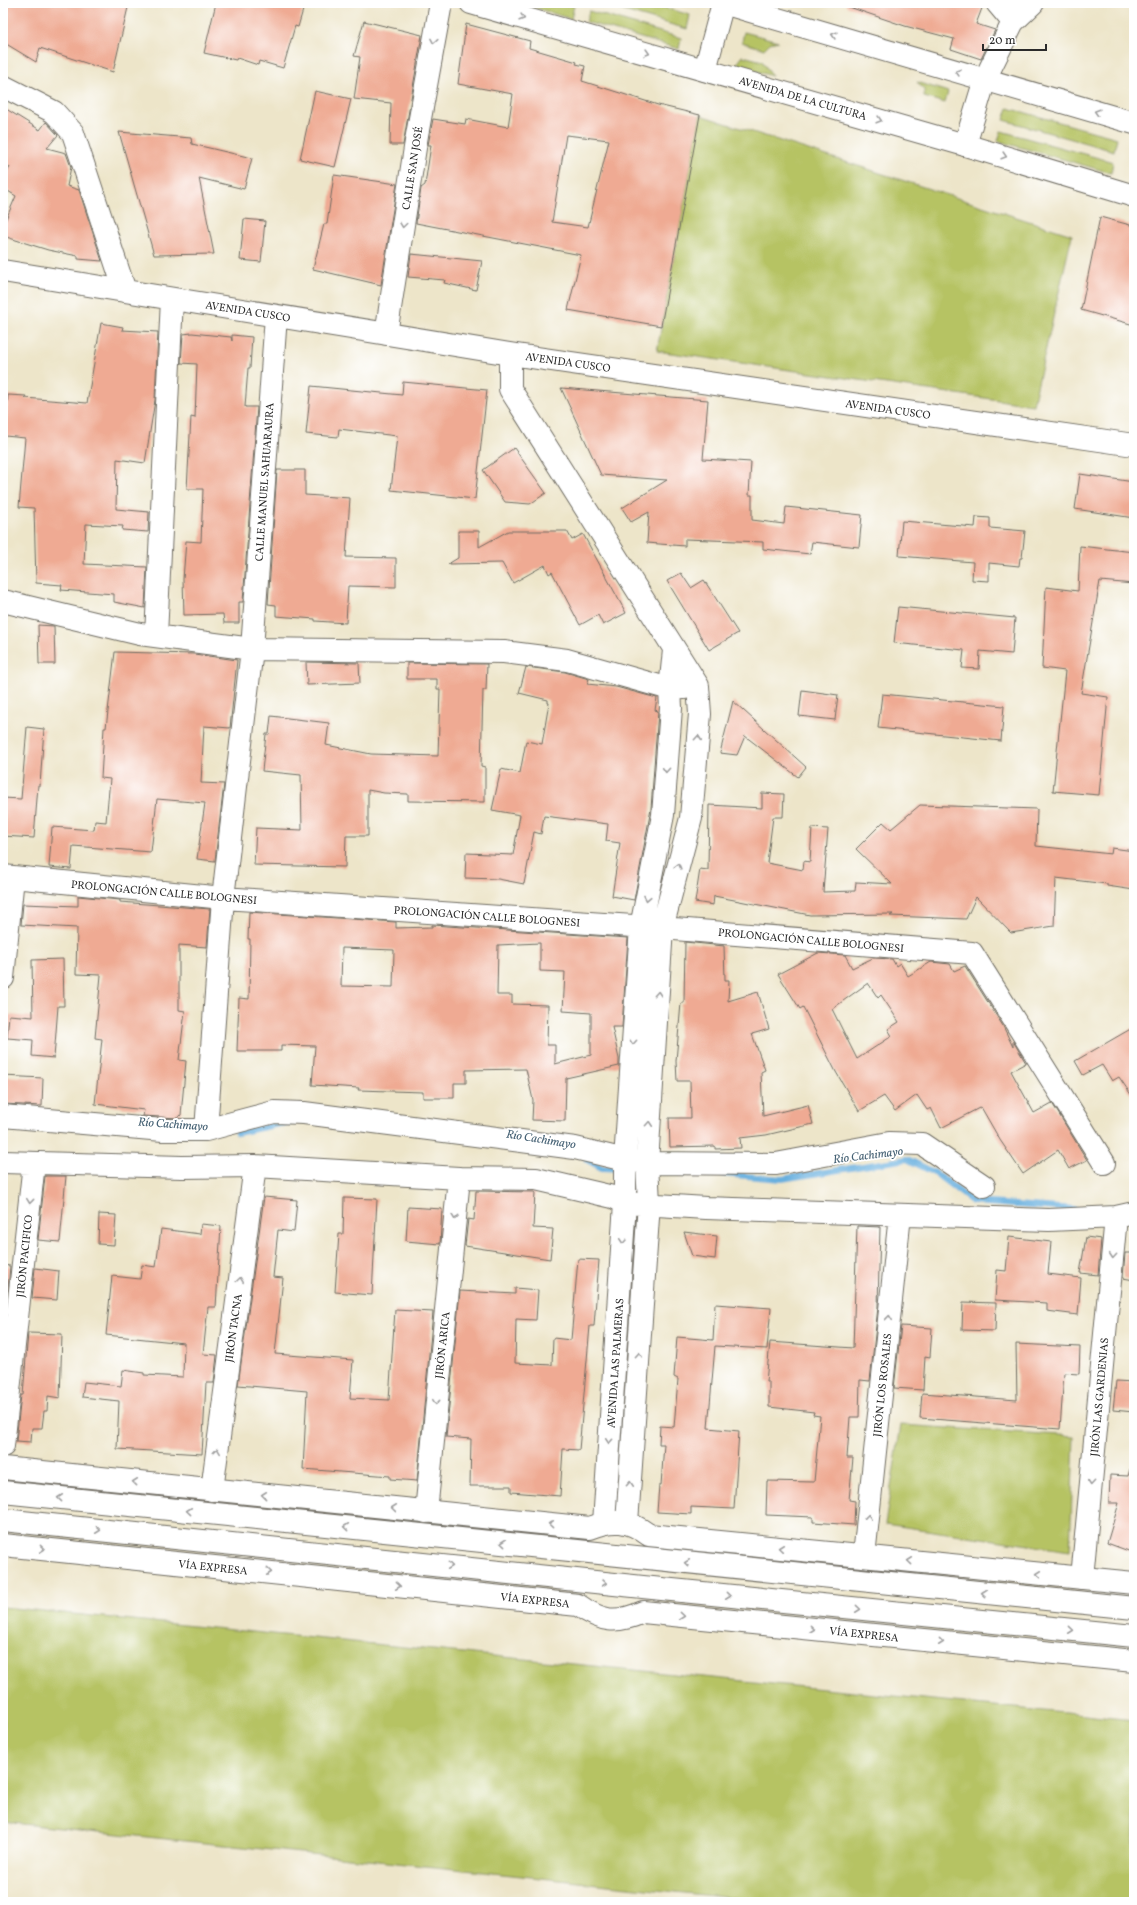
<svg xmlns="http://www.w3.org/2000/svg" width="1137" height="1905" viewBox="0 0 1137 1905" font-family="Vollkorn,serif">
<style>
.green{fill:#b6c364;stroke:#707748}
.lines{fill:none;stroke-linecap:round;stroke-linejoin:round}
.stream{stroke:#69b0df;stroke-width:6}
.building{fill:#efaa93;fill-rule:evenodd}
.minor-casing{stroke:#6f6c62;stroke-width:24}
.major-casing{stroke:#6f6c62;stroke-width:24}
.highway-casing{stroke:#6f6c62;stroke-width:24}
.minor{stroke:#fff;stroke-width:22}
.major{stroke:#fff;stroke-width:22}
.highway{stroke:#fff;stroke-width:22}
.oneway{stroke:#a0a0a0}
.labels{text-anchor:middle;stroke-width:3.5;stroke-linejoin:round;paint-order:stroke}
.street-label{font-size:11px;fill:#2b2b2b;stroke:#fff}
.water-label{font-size:12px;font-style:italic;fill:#446073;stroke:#fff}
</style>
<rect width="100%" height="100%" fill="#fff"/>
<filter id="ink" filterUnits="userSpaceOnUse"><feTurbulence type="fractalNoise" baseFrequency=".025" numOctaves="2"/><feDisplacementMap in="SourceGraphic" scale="8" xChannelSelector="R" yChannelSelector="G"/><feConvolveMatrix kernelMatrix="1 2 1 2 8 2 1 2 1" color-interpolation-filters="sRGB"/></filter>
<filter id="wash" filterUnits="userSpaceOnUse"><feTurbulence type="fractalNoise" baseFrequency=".012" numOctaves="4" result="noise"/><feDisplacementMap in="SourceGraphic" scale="16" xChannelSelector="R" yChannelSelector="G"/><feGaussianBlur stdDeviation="0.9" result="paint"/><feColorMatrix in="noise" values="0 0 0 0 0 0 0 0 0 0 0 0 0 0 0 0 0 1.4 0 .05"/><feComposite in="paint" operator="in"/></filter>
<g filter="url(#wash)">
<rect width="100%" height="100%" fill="#ede5c9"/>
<path class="green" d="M520,3H563L574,6L571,19Z
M596,3H648L690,15L687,29Z
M589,11L681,38L679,49L586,22Z
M744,32L778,41L770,43L764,49L742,42Z
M743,56L762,61L772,76L736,65Z
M917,82L948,92L945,103L924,97V90Z
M1008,108L1117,138L1114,151L1004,120Z
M700,115L1072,235L1033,405L657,351Z
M1001,131L1113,162L1111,173L998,141Z
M901,1425L1074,1436L1070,1551L885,1524Z
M3,1607L1134,1720V1902H771L3,1822Z"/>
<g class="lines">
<path class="stream" d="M237,1133L289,1122
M587,1160L602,1168L622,1169
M723,1174L782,1179L907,1159L935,1173L973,1202L1074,1209"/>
</g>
<g id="blocks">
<path class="building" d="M3,3H129L113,72L40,48L36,62L3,42Z
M216,3H305L298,27L295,26L283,68L259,61L258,65L237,58L236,60L204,53Z
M846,3H984L976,24L995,30L981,59L951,49L954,39L905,26L846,6Z
M364,21L422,35L403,145H390L391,103L354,99L360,57L354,56Z
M466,24L530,41L529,48L577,62L576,64L585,66L582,81L658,105L700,115L661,326L568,310L581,255L416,223L421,188L425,185L431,145H428L433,119L465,124L466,119L508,127L513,94L458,84ZM566,135L609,140L588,227L552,222Z
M315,91L351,99L335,167L300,159Z
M3,107L40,130L46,122L58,135L47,148L66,153L71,167L67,186L79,190L102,261L78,259V256L48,250L3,236V226L16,196L3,188V180L10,167L3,163Z
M119,132L191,138L192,144L252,158L244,189L199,178L214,254L154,255Z
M334,175L397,184L381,285L313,269L324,224H327Z
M1100,217L1134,226V325L1081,310Z
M244,219L265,221L261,262L240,260Z
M411,254L482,261L476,290L444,283L445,280L408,277Z
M101,323L123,327L122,330L158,332L155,400L145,463L117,459L116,509L149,512L148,532L122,530L123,526L86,524L84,564L147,567L145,608L114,602V594L61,590L62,585L36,583L34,508L19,507L25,438L5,436L8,395L26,396L25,398L87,403Z
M192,333L231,337L232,341V335L252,337L250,368H248L245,407H257L243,602H239V623H224L223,614L184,615L183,579L186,541L201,542L203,489H187L191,417L195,418L197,364L181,363L183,334Z
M403,382L487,390L475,499L391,490L397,436L339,429L338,437L306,434L311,386L402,395Z
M561,388L708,400L703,459L751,462L749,495H752V520L784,524L786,507L862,515L859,547L812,542L810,554L763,549V542L685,539V546L647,543L649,512L631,522L622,508L667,480L601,475Z
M514,448L546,493L530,504L505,502L483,470Z
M277,470H305V495L350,498L346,557L396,558V587L348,586L346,623L315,621V619L276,616V605L268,604Z
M1080,474L1134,482V518L1075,509Z
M976,517L990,518V528L1025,531L1022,558H1020L1019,566L989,563V581L972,580L973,562L899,556L902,521L975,527Z
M458,531H479V547L508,531H567L572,540L583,534L626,613L603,625L598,615L580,625L552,572L549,574L545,565L513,583L502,563L448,564L458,558Z
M1080,546L1134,552V584L1100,581L1081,693L1108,697L1099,795L1053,791L1065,671L1042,668L1046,587L1078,591Z
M681,573L691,588L704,580L738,633L709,650L667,581Z
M898,607L1015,618L1012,654L980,651L979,669L962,668L964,650L894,643Z
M38,625L54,626L55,664H39Z
M115,652L194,654L237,660L230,728L204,726L201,783L224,784L215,861L197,859L205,803L157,799L151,852L73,846L71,869L49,867L52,827L94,830L95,821L106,822L110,779L101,778L104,728H106Z
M306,662L359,663L360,683L307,685Z
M407,663L487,664L486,690H483L481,766L485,767V802L408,801V794L384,793L368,790V836H346L345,867L254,865L256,828L302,830L301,775L262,771L266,734H269L271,716L329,723L326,745L371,754L438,756L440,689H437V679H407Z
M526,667L565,672L589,679L587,684L616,687L657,698L655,710L658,711L651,809L634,900L612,896L620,843L606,841L608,824L544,816L541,834L534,832L524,884L498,879L465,878L466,853L513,855L520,815L492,810L501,769L520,773L526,741L542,744L549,703H548V700L519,693Z
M802,690L838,695L835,720L799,716Z
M882,694L1004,706L1001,741L878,728Z
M733,701L806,767L798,777L745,736L737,755L720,753Z
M27,727L44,729L40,785H38L34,838L3,836V798L21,799Z
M762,793L784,794L783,817H773L767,863L803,870L804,861L810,862L812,828L828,829L823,892L855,891L856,882L892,884L856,849L883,822L891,829L920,805L1037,809L1036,846L1111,854L1112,848L1134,851V890L1107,886V884L1056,878L1054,926L1011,933L976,897L966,919L890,916L893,914L810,915L714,896L713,905L695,902L700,869L708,870L709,805L762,808Z
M78,896L120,900V902L210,909L207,947L179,945V1010L185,1011L179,1060L186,1061L181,1115L178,1118L143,1116L144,1110L95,1104L102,1039L95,1038L101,975L76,974L77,928L21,925L23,904L78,906Z
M249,912L396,922V928L432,927V925L628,938L622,1027H612L619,1059V1066L566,1078L565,1121L532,1120L533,1100L526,1069L466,1070V1083H454V1098H423V1092L358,1090L359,1088L312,1085L315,1046L281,1045V1051H237L239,998L249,999L250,939H248ZM540,943V971L565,972L563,1011L591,1013V1055L555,1064V1045H547L548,1005L512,1004V995H497L498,945ZM342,948L394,950L393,987L341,986Z
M685,942L724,946L725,980H729L728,1001L758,992L769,1029L752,1034L765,1070L761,1072L763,1116L808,1105L813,1124L766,1135L740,1138L741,1148L715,1149V1146L670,1147L669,1118H691L690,1081H677L676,1061L681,1003H684Z
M818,953L845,955L852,968L873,958L892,959L896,966L900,963L908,976L931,962L950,964L954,971L965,966L1003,1026L1013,1047V1041L1026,1063L1011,1071L1034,1113L1052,1103L1087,1160L1069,1169L1058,1150L1023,1174L1000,1140L981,1107L941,1128L931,1108L927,1110L917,1095L895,1111L884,1096L859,1111L836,1072L803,1007L800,1009L778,974ZM868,983L878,998L881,995L899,1022L888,1029L892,1036L857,1059L832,1009Z
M63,959L64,1006H58L54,1058L32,1056L33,1040L7,1038L9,1015L33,1017L32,960Z
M1134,1027V1099L1119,1077L1112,1081L1102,1065L1083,1075L1075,1061Z
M3,1076L43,1078L42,1106L3,1104Z
M45,1176H66L60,1242L38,1240Z
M476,1191L535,1192L533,1228L553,1229L550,1259L465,1246L468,1219L474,1220Z
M264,1197L297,1200L294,1232L278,1230L273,1277L283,1278L275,1354L353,1360L350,1398L389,1400L395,1310L433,1312L417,1481L390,1479V1476L303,1469L307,1391L238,1385Z
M344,1198L377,1199L372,1295L335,1292L339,1234H343Z
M408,1207L442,1209L440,1244L406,1241Z
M99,1214L116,1215L114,1245L98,1244Z
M201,1224L221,1226L216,1307H208L203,1354L217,1355L214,1383H206L202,1454L117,1449L119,1401L82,1397L84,1382L121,1386L123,1370L144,1373V1375L183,1377L184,1343L106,1335L112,1276L140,1279L142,1265L156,1267L161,1229L200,1234Z
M857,1226L880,1227L878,1307L870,1381L860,1380L859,1417H850L847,1458H853L849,1500L855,1501L854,1525L813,1522V1517L766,1515L767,1481L814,1482L820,1416L813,1415L814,1412L769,1407V1382H766L770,1342L853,1348Z
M684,1232L717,1236L715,1259L692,1256Z
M1009,1237L1051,1242L1048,1274L1081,1278L1078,1315L1047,1311V1303L995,1300L997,1270L1006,1271Z
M1086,1237L1101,1239L1098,1275L1080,1273Z
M1125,1253H1134V1280L1123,1278Z
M578,1259L599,1260L594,1326H590L579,1450L563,1449L560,1496L511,1492V1486H470L471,1439L446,1437L460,1291L515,1294V1288L538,1290L536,1320L516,1319L515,1363L552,1365L553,1338L571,1340Z
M3,1265L10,1266L8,1290H3Z
M35,1268L59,1271L57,1300L32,1298Z
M963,1302L996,1303L995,1331L962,1330Z
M715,1304L771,1308L767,1349L715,1346L708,1428L739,1431L734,1509L691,1507V1514L657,1512L659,1485H661L664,1444H659L660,1426L674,1427L678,1379L674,1377L677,1337L713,1340Z
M901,1326L932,1328L930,1357L925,1356L923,1390L894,1388Z
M28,1333L62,1334L60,1398L48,1396L47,1411H44L42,1428H32L31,1442L16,1441L21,1395H23Z
M1016,1344L1080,1347L1079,1374L1064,1373L1060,1429L920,1418L922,1393L1017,1400Z
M1116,1381L1134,1382V1412L1113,1410Z
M1130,1469H1134V1553L1107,1543L1119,1503H1109L1110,1475L1128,1476Z"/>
</g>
</g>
<g filter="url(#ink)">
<use href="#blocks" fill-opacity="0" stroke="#6f6c62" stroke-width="1"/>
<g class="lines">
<g class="minor-casing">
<path id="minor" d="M997,3L1013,22
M705,70L723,3
M3,86L54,112L73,133L125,291
M965,145L985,79L1013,22L1033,3
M3,271L510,354L1134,445
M386,334L417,135L441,3
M510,354V389L698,686L700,714L691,818L662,928L647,1163L649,1203L627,1523
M3,601L140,634L252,649L504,652L567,660L670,689L684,688
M156,636L172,299
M3,876L223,898L662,928L972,953L1104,1163
M3,978L13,877
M3,1116L163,1130H206L274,1112L304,1113L575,1148L625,1160L647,1163L776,1164L889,1143L922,1144L984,1186
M206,1130L223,898L252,649L276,316
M3,1162L182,1167L255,1166L459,1178L536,1179L613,1197L625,1203L706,1208L1049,1220L1116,1217L1134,1213
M3,1446L34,1163
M212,1490L255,1166
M426,1512L459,1178
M604,1523L625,1203V1160L641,927L663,815L671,708L670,689L674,650
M864,1556L900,1215
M1082,1578L1116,1217"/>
</g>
<g class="major-casing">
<path id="major" d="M3,1468L590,1528C613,1519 628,1519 649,1535L1134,1583
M3,1492L1134,1608
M3,1520L662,1589L1134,1636
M3,1545L578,1605C602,1622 616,1624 643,1612L1134,1661"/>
</g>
<g class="highway-casing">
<path id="highway" d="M471,3L965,145L1134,196
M723,3L1134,123"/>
</g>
<use href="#minor" class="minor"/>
<use href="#major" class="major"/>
<use href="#highway" class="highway"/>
</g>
<defs><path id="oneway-chevron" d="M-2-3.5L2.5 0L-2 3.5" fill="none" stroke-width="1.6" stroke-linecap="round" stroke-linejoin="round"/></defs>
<g class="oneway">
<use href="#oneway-chevron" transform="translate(522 18) rotate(16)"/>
<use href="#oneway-chevron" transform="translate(834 35) rotate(-164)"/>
<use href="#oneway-chevron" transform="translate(434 41) rotate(100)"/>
<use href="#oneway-chevron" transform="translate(647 53) rotate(16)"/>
<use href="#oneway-chevron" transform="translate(958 72) rotate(-164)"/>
<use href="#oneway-chevron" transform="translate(1097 112) rotate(-164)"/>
<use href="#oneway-chevron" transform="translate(879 120) rotate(16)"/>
<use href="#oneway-chevron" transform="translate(1004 156) rotate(17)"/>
<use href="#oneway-chevron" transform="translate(403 225) rotate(98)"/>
<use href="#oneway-chevron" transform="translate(698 738) rotate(-85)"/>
<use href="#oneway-chevron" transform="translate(666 770) rotate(94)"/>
<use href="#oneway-chevron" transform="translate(678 866) rotate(-75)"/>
<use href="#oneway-chevron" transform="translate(647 898) rotate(101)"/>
<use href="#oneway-chevron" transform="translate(658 994) rotate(-86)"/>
<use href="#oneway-chevron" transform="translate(633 1042) rotate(94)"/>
<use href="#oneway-chevron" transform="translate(649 1124) rotate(-86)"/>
<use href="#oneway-chevron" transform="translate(30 1201) rotate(96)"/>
<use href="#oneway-chevron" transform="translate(455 1217) rotate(96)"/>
<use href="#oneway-chevron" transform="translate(623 1241) rotate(94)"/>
<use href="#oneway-chevron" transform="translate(1113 1256) rotate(95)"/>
<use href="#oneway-chevron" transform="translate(240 1280) rotate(-82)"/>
<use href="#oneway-chevron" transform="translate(889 1318) rotate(-84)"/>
<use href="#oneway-chevron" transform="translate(639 1355) rotate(-86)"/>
<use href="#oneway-chevron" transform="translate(436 1402) rotate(96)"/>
<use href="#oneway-chevron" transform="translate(609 1441) rotate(94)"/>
<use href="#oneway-chevron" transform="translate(217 1451) rotate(-82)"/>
<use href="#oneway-chevron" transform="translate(135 1482) rotate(-174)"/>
<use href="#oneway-chevron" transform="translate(1091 1483) rotate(95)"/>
<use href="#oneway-chevron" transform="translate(630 1484) rotate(-86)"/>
<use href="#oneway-chevron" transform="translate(264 1495) rotate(-174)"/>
<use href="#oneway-chevron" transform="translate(60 1498) rotate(-174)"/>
<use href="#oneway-chevron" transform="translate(394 1508) rotate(-174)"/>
<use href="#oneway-chevron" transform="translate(189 1511) rotate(-174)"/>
<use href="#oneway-chevron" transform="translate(868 1517) rotate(-84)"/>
<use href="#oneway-chevron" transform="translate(551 1524) rotate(-174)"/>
<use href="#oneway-chevron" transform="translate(346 1527) rotate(-174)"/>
<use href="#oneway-chevron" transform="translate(98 1530) rotate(6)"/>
<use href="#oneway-chevron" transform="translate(503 1543) rotate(-174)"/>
<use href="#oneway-chevron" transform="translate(781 1548) rotate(-174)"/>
<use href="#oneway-chevron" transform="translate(42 1549) rotate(6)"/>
<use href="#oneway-chevron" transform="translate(910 1561) rotate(-174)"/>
<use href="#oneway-chevron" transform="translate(687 1563) rotate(-174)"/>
<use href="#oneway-chevron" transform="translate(450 1566) rotate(6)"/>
<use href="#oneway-chevron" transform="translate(269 1572) rotate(6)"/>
<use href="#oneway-chevron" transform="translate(1039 1574) rotate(-174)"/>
<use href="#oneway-chevron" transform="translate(604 1583) rotate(6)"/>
<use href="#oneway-chevron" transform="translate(398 1586) rotate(6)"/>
<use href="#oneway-chevron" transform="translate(984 1593) rotate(-174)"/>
<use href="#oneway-chevron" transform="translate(728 1596) rotate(6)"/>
<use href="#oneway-chevron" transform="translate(858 1609) rotate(6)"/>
<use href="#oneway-chevron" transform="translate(682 1616) rotate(6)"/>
<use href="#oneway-chevron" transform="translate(812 1629) rotate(6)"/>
<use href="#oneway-chevron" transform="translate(1071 1630) rotate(6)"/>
<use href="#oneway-chevron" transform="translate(941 1642) rotate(6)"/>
</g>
</g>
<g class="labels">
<g class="street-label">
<text transform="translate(803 98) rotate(16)" y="4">AVENIDA DE LA CULTURA</text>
<text transform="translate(412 168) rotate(-81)" y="4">CALLE SAN JOSÉ</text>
<text transform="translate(248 311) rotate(9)" y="4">AVENIDA CUSCO</text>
<text transform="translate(568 362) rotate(8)" y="4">AVENIDA CUSCO</text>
<text transform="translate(888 409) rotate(8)" y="4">AVENIDA CUSCO</text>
<text transform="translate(264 482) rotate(-86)" y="4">CALLE MANUEL SAHUARAURA</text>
<text transform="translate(164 892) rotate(5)" y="4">PROLONGACIÓN CALLE BOLOGNESI</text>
<text transform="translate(487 916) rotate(4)" y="4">PROLONGACIÓN CALLE BOLOGNESI</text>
<text transform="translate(811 940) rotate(5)" y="4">PROLONGACIÓN CALLE BOLOGNESI</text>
<text transform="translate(24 1256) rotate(-84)" y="4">JIRÓN PACIFICO</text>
<text transform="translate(233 1328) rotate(-82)" y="4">JIRÓN TACNA</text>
<text transform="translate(442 1345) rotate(-84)" y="4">JIRÓN ARICA</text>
<text transform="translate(615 1363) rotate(-86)" y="4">AVENIDA LAS PALMERAS</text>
<text transform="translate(882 1385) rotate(-84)" y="4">JIRÓN LOS ROSALES</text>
<text transform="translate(1099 1397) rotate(-85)" y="4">JIRÓN LAS GARDENIAS</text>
<text transform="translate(213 1567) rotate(6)" y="4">VÍA EXPRESA</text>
<text transform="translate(535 1600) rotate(6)" y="4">VÍA EXPRESA</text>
<text transform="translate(864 1634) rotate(6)" y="4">VÍA EXPRESA</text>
</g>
<g class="water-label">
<text transform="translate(173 1124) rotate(4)" y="4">Río Cachimayo</text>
<text transform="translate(541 1139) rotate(9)" y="4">Río Cachimayo</text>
<text transform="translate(868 1155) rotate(-7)" y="4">Río Cachimayo</text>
</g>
</g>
<rect width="1137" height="1905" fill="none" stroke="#fff" stroke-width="16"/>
<path d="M983 44v6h63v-6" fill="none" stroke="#2b2b2b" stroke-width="2"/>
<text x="989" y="44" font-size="12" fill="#2b2b2b" stroke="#ffffff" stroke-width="3" paint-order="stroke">20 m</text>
</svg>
